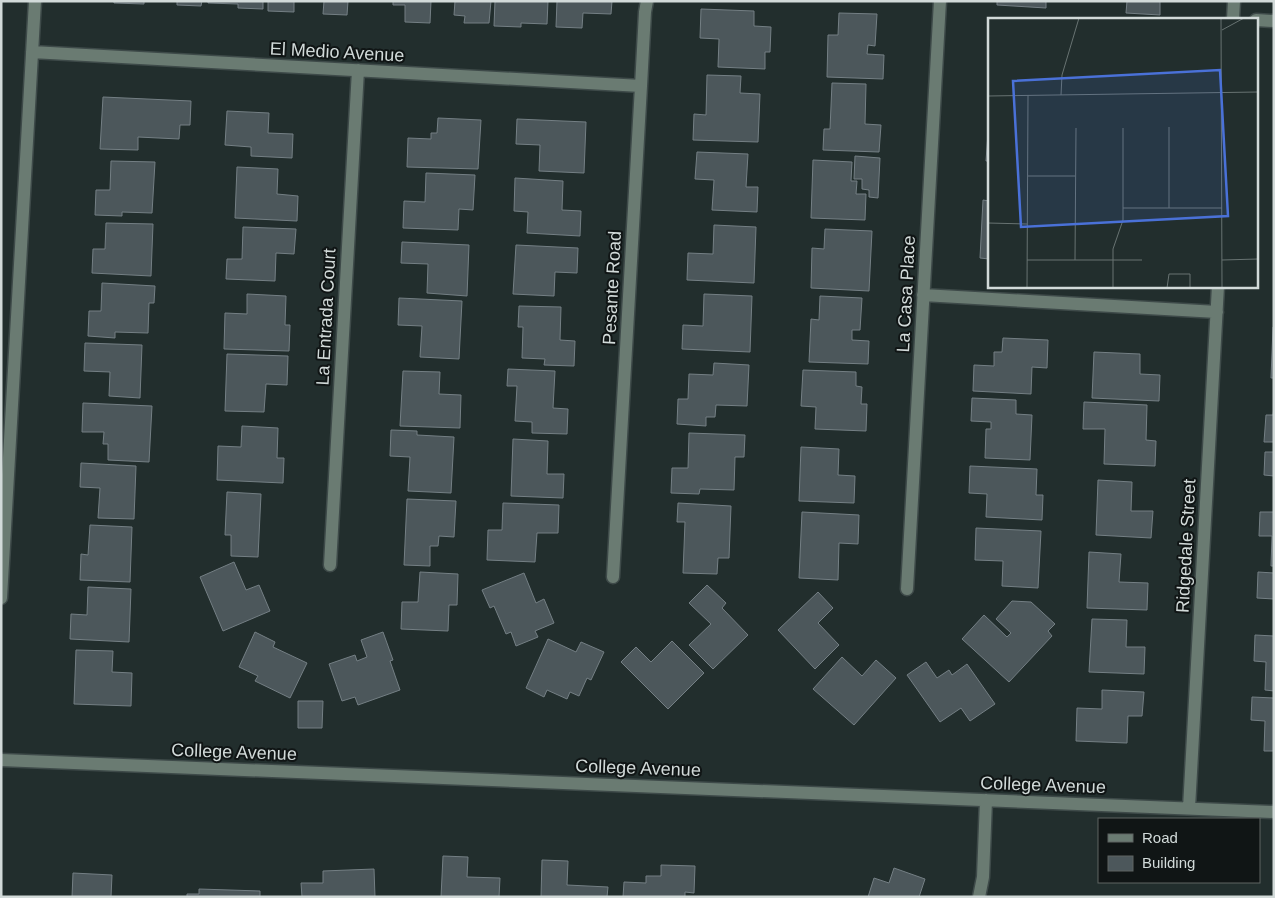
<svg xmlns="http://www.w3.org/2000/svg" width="1275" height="898" viewBox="0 0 1275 898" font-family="Helvetica,sans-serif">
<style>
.building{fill:#4c575b;stroke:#747f84}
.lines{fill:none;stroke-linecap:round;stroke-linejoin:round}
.minor-casing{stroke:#3e4a49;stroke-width:15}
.minor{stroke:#6a7b72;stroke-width:12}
.labels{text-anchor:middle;stroke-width:4;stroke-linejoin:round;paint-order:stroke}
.street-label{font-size:18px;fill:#d2dad9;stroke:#101515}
.inset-road{fill:none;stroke:#687372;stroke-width:1}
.view{fill:#4a71d8;fill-opacity:0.15;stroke:#4a71d8;stroke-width:2.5}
.inset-edge{fill:none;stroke:#d2dad9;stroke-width:2.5}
</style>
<rect width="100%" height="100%" fill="#222e2d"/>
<path class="building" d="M114,1H144V4L114,3Z
M177,1H202L201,6L177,5Z
M208,1H263V9L238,8V4L208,3Z
M268,1H294V12L268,11Z
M324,1H348L347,15L323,14Z
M393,1H431L430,23L405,22V5H393Z
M455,1H491L489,23H464L465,16L454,15Z
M495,1H548L547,24L521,23V27L494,26Z
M557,1H612L611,14L583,13L582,28L556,27Z
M997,1H1046V8L997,5Z
M1127,1H1160V15L1126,13Z
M701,9L754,11V26L771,27L770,52H765V69L718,67L719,39L700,38Z
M839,13L877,14L875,46L868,45L867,54L884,55L883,79L827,77L828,35H838Z
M707,75L741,76L740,93L760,94L758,142L693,140L694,114L706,115Z
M832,83L866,84L865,124L881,125L879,152L823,150L824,129H830Z
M103,97L191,101L190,125H180L179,139L138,137V150L100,149Z
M227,111L269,113L268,133L293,134L292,158L251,156V147L225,145Z
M438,118L481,120L478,169L407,167L408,138L431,139V133H437Z
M517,119L586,122L584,173L539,171L540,145L516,144Z
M988,133H989V161H986Z
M697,152L748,154L746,187H758L757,212L712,210L714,180L695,179Z
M855,156L880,158L878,198L869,197V190L862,189V179H854Z
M813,160L852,162L851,181H857L856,194H866L865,220L811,218Z
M111,161L155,162L152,213L122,212V216L95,215L96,190H110Z
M237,167L278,169L277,194L298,196L297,221L235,218Z
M426,173L475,175L473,210L459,209L458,230L403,228L404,201L425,202Z
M515,178L563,181L562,210L581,211L580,236L527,233L528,212L514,211Z
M983,200L989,201V259L980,258Z
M106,223L153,224L151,276L92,273L93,249H105Z
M714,225L756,227L754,283L687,280L688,253L713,254Z
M243,227L296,229L294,254L276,253L275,281L226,279L227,259H242Z
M825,229L872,231L869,291L811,288L812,248L824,249Z
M402,242L469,245L467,296L427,293L428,264L401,263Z
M516,245L578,248L577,273L555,272L554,296L513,294Z
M102,283L155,286L154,303H149L148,333L115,332V338L88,336L89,311H101Z
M247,294L286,296L285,325H290L289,351L224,349L225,313L247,314Z
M704,294L752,296L750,352L682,349L683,325L703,326Z
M820,296L862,298L860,330H852V340L869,341L868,364L809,362L811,319L819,320Z
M399,298L462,301L459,359L420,357L422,326L398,325Z
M519,306L561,307L560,340L575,341L574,366L544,365L545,359L522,358L523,327H518Z
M1273,327H1274V378H1271Z
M1003,338L1048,340L1047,368L1032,367L1031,394L973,391L974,365L994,366V352H1002Z
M85,343L142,345L140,398L109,396L110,372L84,371Z
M1094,352L1140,354V374L1160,375L1159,401L1092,398Z
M227,354L288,356L287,385L266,384L264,412L225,411Z
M714,363L749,365L747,406L716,405L715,417H706V426L677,424L678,399H688L689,374L713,375Z
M508,369L555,371L553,408L568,409L567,434L532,433V422L515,421L517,386H507Z
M803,370L856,372V386L862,387L861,404H867L866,431L815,429L816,407L801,406Z
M403,371L440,372L439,394L461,395L460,428L400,426Z
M972,398L1016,400V414L1032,415L1030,460L985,458L986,429H991V422L971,421Z
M1084,402L1147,405L1146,440L1156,441L1155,466L1104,464L1105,429H1083Z
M83,403L152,406L149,462L108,460V444H103L104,432H82Z
M1274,407V442H1264L1266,415H1273Z
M242,426L278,428L277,458H284L283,483L217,480L218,446L241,447Z
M391,430L417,431V435L454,437L451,493L408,491L410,457L390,456Z
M689,433L745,435L744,457H735L734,490L700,489L699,494L671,493L672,468H688Z
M513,439L548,441L547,474H564L563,498L511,496Z
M801,447L839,449L838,475L855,476L854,503L799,501Z
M1265,452H1274V476L1264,475Z
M81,463L136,466L134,519L98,518L100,488L80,487Z
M970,466L1037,469L1036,495H1043L1042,520L986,517L987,494L969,493Z
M1098,480L1132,482L1131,511H1153L1151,538L1096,535Z
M227,492L261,494L258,557L231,556V535H225Z
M407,499L456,501L454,537L439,536L438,546H430V566L404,565Z
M503,503L559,505L558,533H537L535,562L487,560L488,530H502Z
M678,503L731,506L729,558H718L717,574L683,573L685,522H677Z
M802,512L859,515L858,544L839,543L838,580L799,578Z
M1260,512H1274V566H1271L1272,536H1259Z
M90,525L132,527L130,582L80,580L81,554L88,555Z
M976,528L1041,531L1038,588L1002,586L1003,561L975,560Z
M1089,552L1121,554L1119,582L1148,583L1147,610L1087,608Z
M234,562L246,590L259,585L270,611L223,631L200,577Z
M420,572L458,574L457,605H449L448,631L401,629L402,602H418Z
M1258,572L1274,573V599L1257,598Z
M524,573L536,603L544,599L554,623L535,631L538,637L516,646L511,632L506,634L494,606L490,608L482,590Z
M707,585L726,603L722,608L748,635L713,669L689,645L711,624L689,603Z
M88,587L131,589L129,642L70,639L71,614L87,615Z
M818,592L833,608L818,623L839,645L815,669L778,630Z
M1012,601L1031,602L1055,624L1048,631L1052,636L1009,682L962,639L984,615L1007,637L1011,633L996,619Z
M1092,619L1127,620L1126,647H1145L1144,674L1089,672Z
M255,632L275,642L273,647L307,663L290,698L255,681L258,676L239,667Z
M383,632L393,660L390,661L400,690L358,705L355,697L342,701L329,664L355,655L357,661L367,657L361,640Z
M1255,635L1274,636V691L1265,690L1266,662L1254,661Z
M548,639L576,652L581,642L604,652L591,680L587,678L579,696L570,692L567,699L547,690L544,697L526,688Z
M672,641L704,673L668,709L621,662L636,647L651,662Z
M76,650L113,651L112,672L132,673L131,706L74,704Z
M842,657L862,676L876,660L896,678L854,725L813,689Z
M926,662L937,678L949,670L952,675L967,664L995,704L970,721L961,708L940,722L907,675Z
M1102,690L1144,692L1142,716H1128L1127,743L1076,741L1077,708L1102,709Z
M1252,697L1274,698V751H1264L1265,721L1251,720Z
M298,701H323L322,728H298Z
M443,856L468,857L467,877L500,878L499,897H441Z
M542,860L568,861L567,885L608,887L607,897H541Z
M661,865L695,866L694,893L685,892V897H623L624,882L646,883V876H661Z
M894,868L925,879L919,897H868L874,878L889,883Z
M374,869L375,897H302L301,883H323V871Z
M73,873L112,875L111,897H72Z
M199,889L260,891V897H187V894H199Z"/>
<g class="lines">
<g class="minor-casing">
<path id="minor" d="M1233,19L1234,1
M1256,20L1274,21
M32,52L641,86
M923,295L1217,312
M330,565L358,70
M613,577L641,86L645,12L647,1
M907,589L940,1
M1,598L35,1
M1,760L1274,812
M1189,808L1218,286
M979,897L983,877L986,800"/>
</g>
<use href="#minor" class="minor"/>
</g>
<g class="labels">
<g class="street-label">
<text transform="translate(337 52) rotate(3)" y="6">El Medio Avenue</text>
<text transform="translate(612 288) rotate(-87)" y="6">Pesante Road</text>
<text transform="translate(906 294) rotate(-87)" y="6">La Casa Place</text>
<text transform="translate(326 317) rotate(-87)" y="6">La Entrada Court</text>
<text transform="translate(1186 546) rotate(-87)" y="6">Ridgedale Street</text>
<text transform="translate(234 752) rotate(2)" y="6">College Avenue</text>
<text transform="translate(638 768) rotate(2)" y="6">College Avenue</text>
<text transform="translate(1043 785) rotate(2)" y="6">College Avenue</text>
</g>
</g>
<g transform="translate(988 18)">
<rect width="270" height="270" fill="#222e2d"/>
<path class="inset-road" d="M233,0L234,270M234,12L256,0M73,77L74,57L91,0M0,78L270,74M40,158H87M135,190H234M181,190V109M0,205L39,206M39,242H154M87,242L88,110M234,242L270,241M39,270L40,77M125,270V231L135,202V110M179,270L181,256H202V270H198"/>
<path class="view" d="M232,52L240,198L33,209L25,63Z"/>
<rect width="270" height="270" class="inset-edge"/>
</g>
<rect width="1275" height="898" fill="none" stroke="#d2dad9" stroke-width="5"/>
<rect x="1098" y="818" width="162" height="65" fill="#101515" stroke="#5e6463"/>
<rect x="1108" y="834" width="25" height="8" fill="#6a7b72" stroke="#5e6463"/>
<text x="1142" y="843" font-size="15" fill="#d2dad9">Road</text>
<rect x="1108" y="856" width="25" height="15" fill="#4c575b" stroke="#5e6463"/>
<text x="1142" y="868" font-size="15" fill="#d2dad9">Building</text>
</svg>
